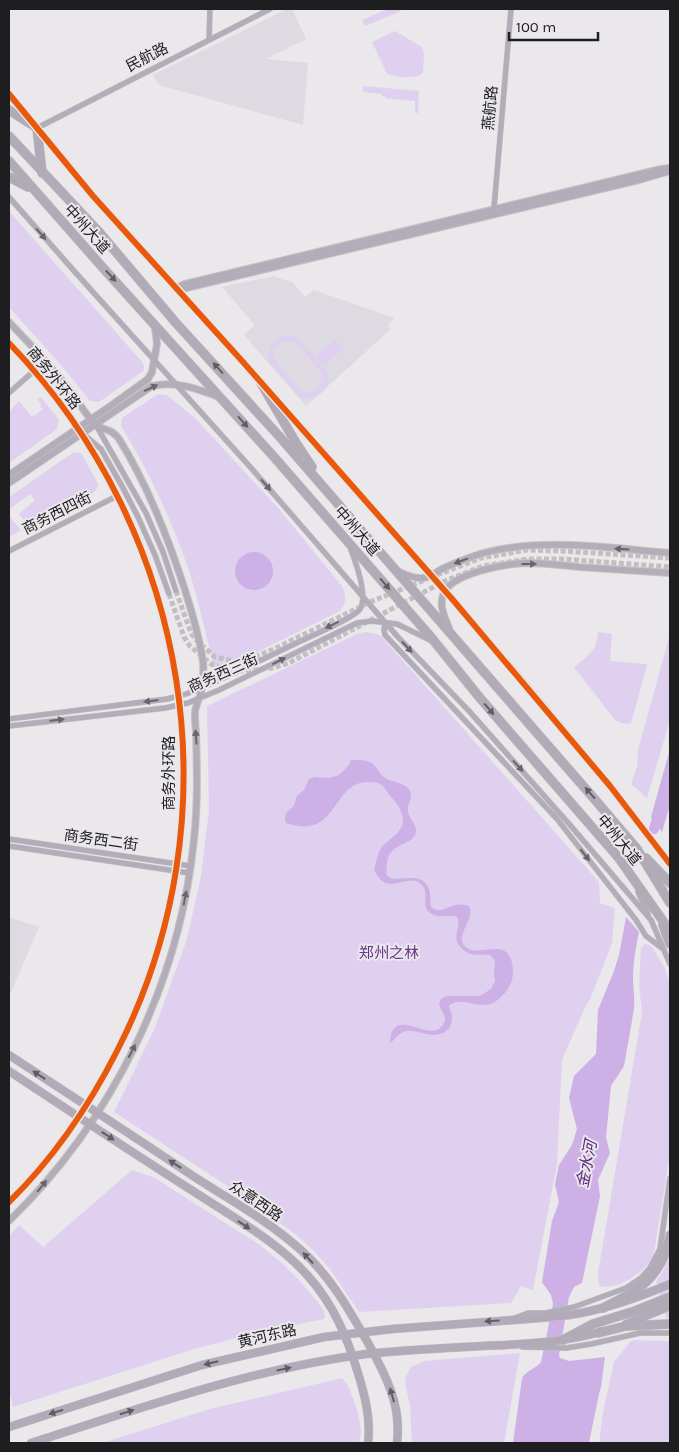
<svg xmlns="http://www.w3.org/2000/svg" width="679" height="1452" viewBox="0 0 679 1452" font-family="Karla,'Noto Sans SC',sans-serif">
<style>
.built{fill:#dedae2}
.green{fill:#e0d0ef;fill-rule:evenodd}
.water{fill:#cdb0e5}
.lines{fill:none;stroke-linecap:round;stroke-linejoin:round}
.river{stroke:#cdb0e5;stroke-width:10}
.minor-tunnel{stroke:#c1bfc2;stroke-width:5;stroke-dasharray:5 2.5;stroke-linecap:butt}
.minor-casing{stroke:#c5c4c5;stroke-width:6}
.tertiary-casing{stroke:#c5c4c5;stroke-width:8}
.secondary-casing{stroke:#c5c4c5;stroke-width:9}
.trunk-casing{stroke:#c5c4c5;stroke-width:10}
.minor{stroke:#b3acb9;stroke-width:5}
.tertiary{stroke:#b3acb9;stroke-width:6}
.secondary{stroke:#b2aab8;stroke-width:8}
.trunk{stroke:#b1aab7;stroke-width:9}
.minor-bridge-casing{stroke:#c5c4c5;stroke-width:6;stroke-linecap:butt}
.secondary-bridge-casing{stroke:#c5c4c5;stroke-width:9;stroke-linecap:butt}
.trunk-bridge-casing{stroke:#c5c4c5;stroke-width:10;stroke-linecap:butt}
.minor-bridge{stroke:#b3acb9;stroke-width:5}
.secondary-bridge{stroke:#b2aab8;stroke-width:8}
.trunk-bridge{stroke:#b1aab7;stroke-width:9}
.cycleway-casing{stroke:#eae7ec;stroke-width:9}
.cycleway{stroke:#e8590c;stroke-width:6}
.oneway{fill:#68646c}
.oneway2{fill:#605c63}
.oneway3{fill:#615c64}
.labels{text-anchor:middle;stroke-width:4;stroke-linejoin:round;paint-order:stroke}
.street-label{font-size:15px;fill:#1e1d1f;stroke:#eae7ec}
.park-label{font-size:15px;fill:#68358c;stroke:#eae7ec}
.water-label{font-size:16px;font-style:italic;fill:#5c297f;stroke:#eae7ec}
</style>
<rect width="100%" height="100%" fill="#eae8eb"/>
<path class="built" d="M287,9H292L306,39L266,59L308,63L303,125L159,85L153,75Z
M274,276L293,283L305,297L314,290L394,318L388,326L391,329L306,406L244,335L255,325L222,287Z
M9,917L39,927L9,997Z"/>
<path class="green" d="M388,9H400L401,11L365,26L362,20Z
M395,31L422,47L424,54L423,73C415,80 396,77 387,74L372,42Z
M363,86L419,91L418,113H415V101L385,98V96H382V94L363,92Z
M9,211L143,363L144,367L143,371L99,402L90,401L66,371L9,307Z
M289,336C291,336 294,336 296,338C300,340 326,370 327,374C334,389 314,401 300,398L269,362L268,358L269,350L273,342L280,337ZM285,341L296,343L322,373C322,385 313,399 300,390C295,386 291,380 287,375C277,364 264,349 285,341Z
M335,339L343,349L324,366L315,357Z
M158,394L167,395L196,419L279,509L342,586C346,595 347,603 340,611L223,669L218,670L214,668C206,635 199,601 188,568C171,519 149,471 121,426L122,418Z
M41,397L59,420L57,429L9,463V425L10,423L9,421V412L19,401L31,416L36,415L43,409L40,406L41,404L37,399Z
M74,452L80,453L83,456L98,484L97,489L93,493L29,526L19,514L35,500L30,494L11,508L9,506V497Z
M9,516L20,529V531L9,537Z
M365,632L377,634L381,636L599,882L600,903L615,908L612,943L589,1002L587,1003L562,1060L557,1164L533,1290L521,1286L511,1303L359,1312L330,1269L313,1250L295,1234L235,1191L114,1112L154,1030L187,939L201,876L209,810L207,706L357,634Z
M598,632L612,634L610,661L646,664L647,666L631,723C625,725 621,723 615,720L574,667C588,656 597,651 598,632Z
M670,634V720L647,798L631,784L637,767L638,750Z
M645,944L650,945L652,947L665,968L670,985V1154L654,1253C652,1257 651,1261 648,1264C639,1276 613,1291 599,1286L598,1273L641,1018L642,1010L639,986L641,948Z
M132,1170L155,1178L260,1245L284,1265L299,1280L317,1301L324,1311L325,1317L324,1319L256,1333L194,1349L13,1407L9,1390V1236L19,1225L43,1247Z
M670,1253V1319L666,1318L656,1281L663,1271Z
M634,1340L670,1341V1443H599L603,1412L614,1362L630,1342Z
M520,1353L504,1443H412L410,1405L405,1384L406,1376L411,1367L425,1361Z
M342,1378C352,1388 360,1417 361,1431C361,1435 360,1439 359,1443H102L210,1409Z"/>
<path class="water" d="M235 571a19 19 0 1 1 38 0a19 19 0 1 1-38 0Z
M670,749V805L662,832L651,817Z
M351,760C358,760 367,759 373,764C378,768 380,775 385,778C394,784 412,782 411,797C410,802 407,806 408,812C409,818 415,823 416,829C417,843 399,843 392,851C386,857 386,869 387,876C399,884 419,870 428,887C431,892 430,901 431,907C440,914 446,907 456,905C461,904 465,905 469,906C476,920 452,937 467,948C481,958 512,933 513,972C513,980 510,987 505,993C501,996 498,1001 493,1003C478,1010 460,995 449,1006C450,1010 452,1014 452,1018C452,1035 435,1037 422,1033C416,1032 412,1030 406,1031C399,1032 396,1039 390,1043C392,1003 429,1044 442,1026C444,1023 445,1022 445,1018C444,1013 440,1009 439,1004L441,999L446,996H480L491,989L495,981L494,973L495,960L490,955C476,954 468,958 458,944C456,940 456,937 457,932C458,926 460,923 457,917C450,914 441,918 434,915C416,907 434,891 418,882C404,875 387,897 374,870C376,863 377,855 381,848C388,839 401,834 403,822C404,814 397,803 392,798C388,794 386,789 383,786C379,782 373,782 368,782C331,782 339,841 286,823L285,818L286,813L294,806L297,796L304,790L309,779L315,777L329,778L339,775L349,765Z
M626,917L639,932C636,947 633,962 633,977C633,988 635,998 634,1009L624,1066L611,1086L606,1137L610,1153L598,1180L600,1196L582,1283L574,1287L569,1297L559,1355L560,1358L569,1361L605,1357L601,1387L599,1394L589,1443H513L522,1378C526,1371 535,1369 541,1362L553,1304L551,1295L542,1282L552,1221L559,1202L555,1184L559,1165L572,1145L577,1129L569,1098L574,1076L596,1054L598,1010L614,971L619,955Z"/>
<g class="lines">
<path class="river" d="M654,829L659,812"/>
<path class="minor-tunnel" d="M437,575L481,558L527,550L563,551L670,558
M176,591L191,633L196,640L215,657L238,662L255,657L274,649L370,602L427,579
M169,594L184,637L190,646L211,664L230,670L245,671L272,668L289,663L445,581L483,566L528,559H563L670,567"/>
<g class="minor-casing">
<path id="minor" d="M209,39L210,9
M9,94L31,121
M37,128L270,9
M38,129L93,196L262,384
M9,197L75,272L252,469L397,636L469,711L570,825L651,920L670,964
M494,208L511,9
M9,393L45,361
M272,396C386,524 503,652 610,786C631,811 650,838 670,864
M96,425L146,513L163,552L176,591
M82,433L101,449L123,488L138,517L155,555L169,594
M9,551L117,496
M385,622L384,630L385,635L557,819L636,920L646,936L662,948
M9,719L167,699C174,697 180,696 186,694C226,679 264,658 303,640C315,634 354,618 360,609C368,596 356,563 351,550
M9,726L165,708L188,703L219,690L357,623L372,621L397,624L432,641
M9,839L191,866
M9,846L189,873
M638,892L648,914
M574,1307L626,1288L641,1278L650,1268L660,1249L670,1178
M515,1318L528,1313H546
M522,1347L566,1348L591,1344L640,1333H670"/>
</g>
<g class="tertiary-casing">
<path id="tertiary" d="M176,288L185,284L661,169L670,168
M177,288H186L639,180L670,171
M9,322C30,344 51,366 70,390C78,401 85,414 94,423C102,431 112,428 119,439C146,482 165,530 181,578C190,605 199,634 203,662C204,670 203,679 202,687C201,696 196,704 195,712C195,718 195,726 196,732C197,768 198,804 194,839C180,983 112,1121 9,1221
M9,343C191,532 237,817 117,1051C89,1106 53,1159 9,1202
M9,475L109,407L148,379L152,372L157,344L155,327
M9,483L152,386C175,381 196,388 219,397
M397,571C404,574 414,579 422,578C430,578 436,572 442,569C452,564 463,560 474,556C535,536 608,548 670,553
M449,628C445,617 439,607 443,595C450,573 505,564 525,563C543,563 561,565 579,567C609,569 640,571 670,573"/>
</g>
<g class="secondary-casing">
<path id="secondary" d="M9,1055C70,1095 132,1135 193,1176C230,1200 269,1221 302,1251C330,1276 350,1311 368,1343C377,1359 385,1374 391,1391C397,1408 399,1426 397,1443
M9,1071C71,1112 133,1153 196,1193C234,1218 278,1242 308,1276C334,1305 347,1337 358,1373C365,1396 371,1419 368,1443
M569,1315C604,1310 637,1298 670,1284
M626,1324L670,1306
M9,1427L202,1365L324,1337L392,1329L540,1318
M31,1443C141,1408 251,1369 366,1354C405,1350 444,1348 483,1346C523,1344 564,1343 603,1331"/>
</g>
<g class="trunk-casing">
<path id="trunk" d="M9,110L37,128L42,173
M9,136L99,232L176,323L279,436L597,802L637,849L670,903
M9,161L104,269L274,457L430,636L480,698L618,857L670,931
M9,177L28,187
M261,383L296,443L312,467
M646,858L670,883
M663,925L670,944
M603,1308C639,1290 661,1279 670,1236
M598,1333L626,1326L670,1324
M563,1340L593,1324L635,1311L670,1297"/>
</g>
<use href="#minor" class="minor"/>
<use href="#tertiary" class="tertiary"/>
<use href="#secondary" class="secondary"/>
<use href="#trunk" class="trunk"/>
<g class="minor-bridge-casing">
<path id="minor-bridge" d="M546,1313L574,1307"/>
</g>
<g class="secondary-bridge-casing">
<path id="secondary-bridge" d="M540,1318L569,1315"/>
</g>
<g class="trunk-bridge-casing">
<path id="trunk-bridge" d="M670,1236V1235"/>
</g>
<use href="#minor-bridge" class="minor-bridge"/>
<use href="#secondary-bridge" class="secondary-bridge"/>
<use href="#trunk-bridge" class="trunk-bridge"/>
<g class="cycleway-casing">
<path id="cycleway" d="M9,94L93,196L243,362L453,600L610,786L670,864
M9,343C191,532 237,817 117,1051C89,1106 53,1159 9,1202"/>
</g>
<use href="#cycleway" class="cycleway"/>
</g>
<defs><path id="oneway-solid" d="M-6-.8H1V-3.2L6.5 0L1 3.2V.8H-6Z" transform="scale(1.25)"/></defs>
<g class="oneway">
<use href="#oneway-solid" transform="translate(41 234) rotate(49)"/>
<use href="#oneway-solid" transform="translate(151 388) rotate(-25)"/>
<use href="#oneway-solid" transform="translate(266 485) rotate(49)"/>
<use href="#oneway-solid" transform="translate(622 549) rotate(-176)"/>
<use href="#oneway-solid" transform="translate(461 561) rotate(159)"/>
<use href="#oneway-solid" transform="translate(529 564)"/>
<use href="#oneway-solid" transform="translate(332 625) rotate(154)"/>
<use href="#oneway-solid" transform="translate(407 647) rotate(47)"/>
<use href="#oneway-solid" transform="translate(279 661) rotate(-26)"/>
<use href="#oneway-solid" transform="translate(151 701) rotate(173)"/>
<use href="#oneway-solid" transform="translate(57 720) rotate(-7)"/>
<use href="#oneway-solid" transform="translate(196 737) rotate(-94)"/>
<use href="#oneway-solid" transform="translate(518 766) rotate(48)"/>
<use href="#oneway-solid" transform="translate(585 855) rotate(52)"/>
<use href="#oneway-solid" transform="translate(185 898) rotate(-79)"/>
<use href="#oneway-solid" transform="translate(132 1051) rotate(-63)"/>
<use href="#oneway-solid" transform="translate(42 1186) rotate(-51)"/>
</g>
<g class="oneway2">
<use href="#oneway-solid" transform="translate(111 276) rotate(47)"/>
<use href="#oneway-solid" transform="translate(218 368) rotate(-132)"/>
<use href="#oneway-solid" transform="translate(243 422) rotate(48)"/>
<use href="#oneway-solid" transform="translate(385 584) rotate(49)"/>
<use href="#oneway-solid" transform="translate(489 709) rotate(49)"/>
<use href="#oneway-solid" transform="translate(590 793) rotate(-131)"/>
</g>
<g class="oneway3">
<use href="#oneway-solid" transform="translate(39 1075) rotate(-147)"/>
<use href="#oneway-solid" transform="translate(108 1136) rotate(33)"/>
<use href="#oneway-solid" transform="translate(175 1164) rotate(-147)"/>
<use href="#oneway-solid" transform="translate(244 1225) rotate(34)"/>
<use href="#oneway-solid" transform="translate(308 1258) rotate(-133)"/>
<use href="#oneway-solid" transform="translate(492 1321) rotate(176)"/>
<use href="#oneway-solid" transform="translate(211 1363) rotate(166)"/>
<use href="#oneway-solid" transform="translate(284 1369) rotate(-12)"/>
<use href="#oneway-solid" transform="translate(392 1395) rotate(-106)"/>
<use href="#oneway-solid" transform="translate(56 1412) rotate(162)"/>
<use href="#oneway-solid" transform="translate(127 1412) rotate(-18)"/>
</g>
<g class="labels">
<g class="street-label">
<text transform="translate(147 57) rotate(-27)" y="5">民航路</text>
<text transform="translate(490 108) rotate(-85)" y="5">燕航路</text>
<text transform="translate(87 229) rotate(48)" y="5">中州大道</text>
<text transform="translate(54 378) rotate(51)" y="5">商务外环路</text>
<text transform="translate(57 513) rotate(-27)" y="5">商务西四街</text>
<text transform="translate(357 531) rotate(49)" y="5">中州大道</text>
<text transform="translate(223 673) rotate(-24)" y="5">商务西三街</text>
<text transform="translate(169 773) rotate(-90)" y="5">商务外环路</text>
<text transform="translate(101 840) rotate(8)" y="5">商务西二街</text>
<text transform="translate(619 840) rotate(51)" y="5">中州大道</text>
<text transform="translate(256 1201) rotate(34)" y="5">众意西路</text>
<text transform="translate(267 1336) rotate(-13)" y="5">黄河东路</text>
</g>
<g class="park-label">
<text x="389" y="958">郑州之林</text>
</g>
<g class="water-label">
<text transform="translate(586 1164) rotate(-79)" y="6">金水河</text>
</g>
</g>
<rect width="679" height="1452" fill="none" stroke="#1e1d1f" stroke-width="20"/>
<path d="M509 32v8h89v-8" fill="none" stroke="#1e1d1f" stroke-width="2.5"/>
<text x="516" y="32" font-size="15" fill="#1e1d1f" stroke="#eae7ec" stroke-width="4" paint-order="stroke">100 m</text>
</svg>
